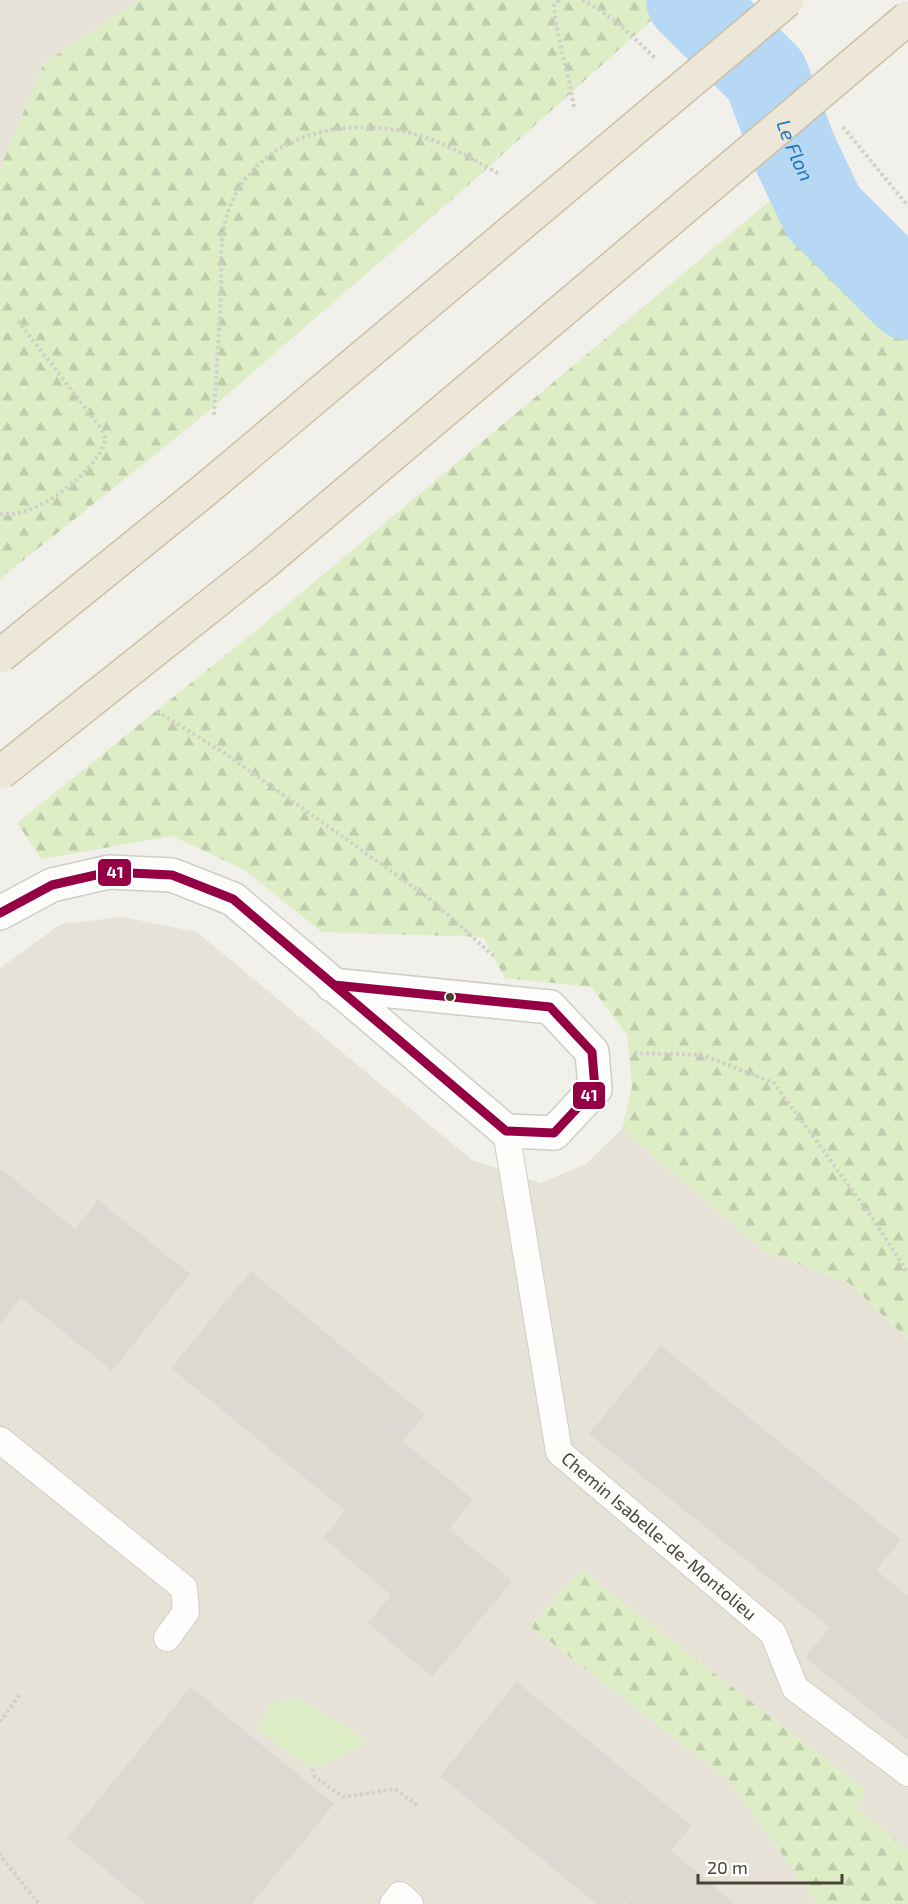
<svg xmlns="http://www.w3.org/2000/svg" width="908" height="1904" viewBox="0 0 908 1904" font-family="'Exo 2',sans-serif">
<style>
.residential{fill:#e6e2d7}
.green{fill:#ddeec7}
.forest{fill:url(#forest-firs)}
.lines{fill:none;stroke-linecap:round;stroke-linejoin:round}
.river{stroke:#b6d8f4;stroke-width:86}
.building{fill:#dcd9d2}
.lane-casing{stroke:#d0cdc7;stroke-width:28}
.street-casing{stroke:#d0cdc7;stroke-width:36}
.path{stroke:#d2d0ca;stroke-width:4;stroke-dasharray:3 3;stroke-linecap:butt}
.lane{stroke:#fdfdfc;stroke-width:26}
.street{stroke:#fdfdfc;stroke-width:33}
.highway-bridge-casing{stroke:#cdc0a2;stroke-width:36;stroke-linecap:butt}
.highway-bridge{stroke:#ece7d9;stroke-width:33}
.bus-1-casing{stroke:#fff;stroke-width:14}
.bus-1{stroke:#940043;stroke-width:9}
.bus-dot{fill:#494235;stroke:#fff;stroke-width:2}
.labels{text-anchor:middle;stroke-width:5;stroke-linejoin:round;paint-order:stroke}
.street-label{font-size:18px;fill:#494235;stroke:#fff}
.water-label{font-size:20px;font-style:italic;fill:#2275c0;stroke:#fff}
.line-badge{stroke:#fff;stroke-width:2}
.badge-label{font-size:16px;text-anchor:middle;font-weight:bold;fill:#fff}
</style>
<defs>
<pattern id="forest-firs" width="22" height="20" patternUnits="userSpaceOnUse" patternTransform="scale(1.5)"><rect width="22" height="20" fill="#ddeec7"/><path d="M5 1l3.5 6h-7zM16 11l3.5 6h-7z" fill="#bfcdac"/></pattern>
</defs>
<rect width="100%" height="100%" fill="#f2f0ea"/>
<path class="residential" d="M0,0H140L44,63L0,169Z
M123,917L197,932L472,1160L540,1183L586,1164L622,1129L764,1251L849,1283L908,1340V1850L855,1808L865,1790L581,1570L530,1626L728,1779L818,1904H0V968L61,924Z"/>
<path class="green" d="M299,1698L363,1738L364,1744L312,1769L258,1730L271,1704Z"/>
<path class="forest" d="M140,0H674L472,182L198,420L0,579V169L44,63Z
M820,159L908,264V1340L849,1283L764,1251L622,1129L632,1086L627,1035L591,987L505,978L483,937L322,932L243,869L172,836L42,859L17,823L258,629Z
M581,1570L865,1790L856,1808L908,1850V1904H818L728,1779L530,1626Z"/>
<g class="lines">
<path class="river" id="s1" d="M689,0L766,76L794,151L823,212L908,297"/>
</g>
<path class="building" d="M0,1168L75,1229L98,1200L190,1274L112,1371L21,1298L0,1324Z
M251,1271L425,1415L402,1441L473,1499L449,1529L512,1581L432,1677L368,1623L391,1595L323,1538L345,1511L171,1368Z
M661,1346L901,1540L876,1570L908,1596V1740L805,1657L830,1627L589,1434Z
M517,1682L692,1826L624,1904H597L440,1776Z
M191,1687L334,1804L252,1904H147L67,1838Z
M671,1851L735,1904H625Z"/>
<g class="lines">
<g class="lane-casing">
<g id="lane">
<path id="s2" d="M506,1131L559,1452L773,1633L795,1688L908,1773"/>
<path d="M0,1440L184,1588L186,1612L167,1638"/>
<path d="M393,1904L400,1895L410,1904"/>
</g>
</g>
<g class="street-casing">
<path id="street" d="M0,913L52,885L109,872L172,875L233,899L506,1131L554,1133L595,1089L592,1052L550,1007L332,985"/>
</g>
<path class="path" d="M559,0L554,5C556,39 570,74 574,109
M582,0C611,14 632,36 655,58
M843,127L908,206
M214,415C216,375 219,336 221,296C222,275 220,253 223,232C237,149 320,117 395,130C434,136 466,155 499,174
M0,514C35,518 78,483 98,456C101,452 103,445 106,439L100,427L18,321
M157,711L230,757L429,898L496,958
M634,1053L703,1055L774,1083L871,1216L908,1273
M0,1722L21,1693
M312,1769L315,1777L343,1797L395,1789L417,1805
M0,1853L2,1858L39,1904"/>
<use href="#lane" class="lane"/>
<use href="#street" class="street"/>
<g class="highway-bridge-casing">
<path id="highway-bridge" d="M0,656L206,489L787,0
M0,773L264,563L908,18"/>
</g>
<use href="#highway-bridge" class="highway-bridge"/>
<g class="bus-1-casing">
<path id="bus-1" d="M233,899L334,985
M233,899L334,985
M0,913L52,885L109,872L172,875L233,899
M334,985L550,1007L592,1052L595,1089L554,1133L506,1131Z"/>
</g>
<use href="#bus-1" class="bus-1"/>
</g>
<circle class="bus-dot" cx="450" cy="997" r="5"/>
<g class="labels">
<g class="street-label">
<text dy="6" stroke="none"><textPath href="#s2" startOffset="456">Chemin Isabelle-de-Montolieu</textPath></text>
</g>
<g class="water-label">
<text dy="7" stroke="none"><textPath href="#s1" startOffset="188">Le Flon</textPath></text>
</g>
</g>
<g class="line-badge">
<rect x="97" y="858" width="35" height="29" rx="6" fill="#940043"/>
<rect x="572" y="1081" width="34" height="29" rx="6" fill="#940043"/>
</g>
<g class="badge-label">
<text x="115" y="878">41</text>
<text x="589" y="1101">41</text>
</g>
<path d="M698 1874v9h144v-9" fill="none" stroke="#494235" stroke-width="3"/>
<text x="707" y="1874" font-size="18" fill="#494235" stroke="#ffffff" stroke-width="4.5" paint-order="stroke">20 m</text>
</svg>
